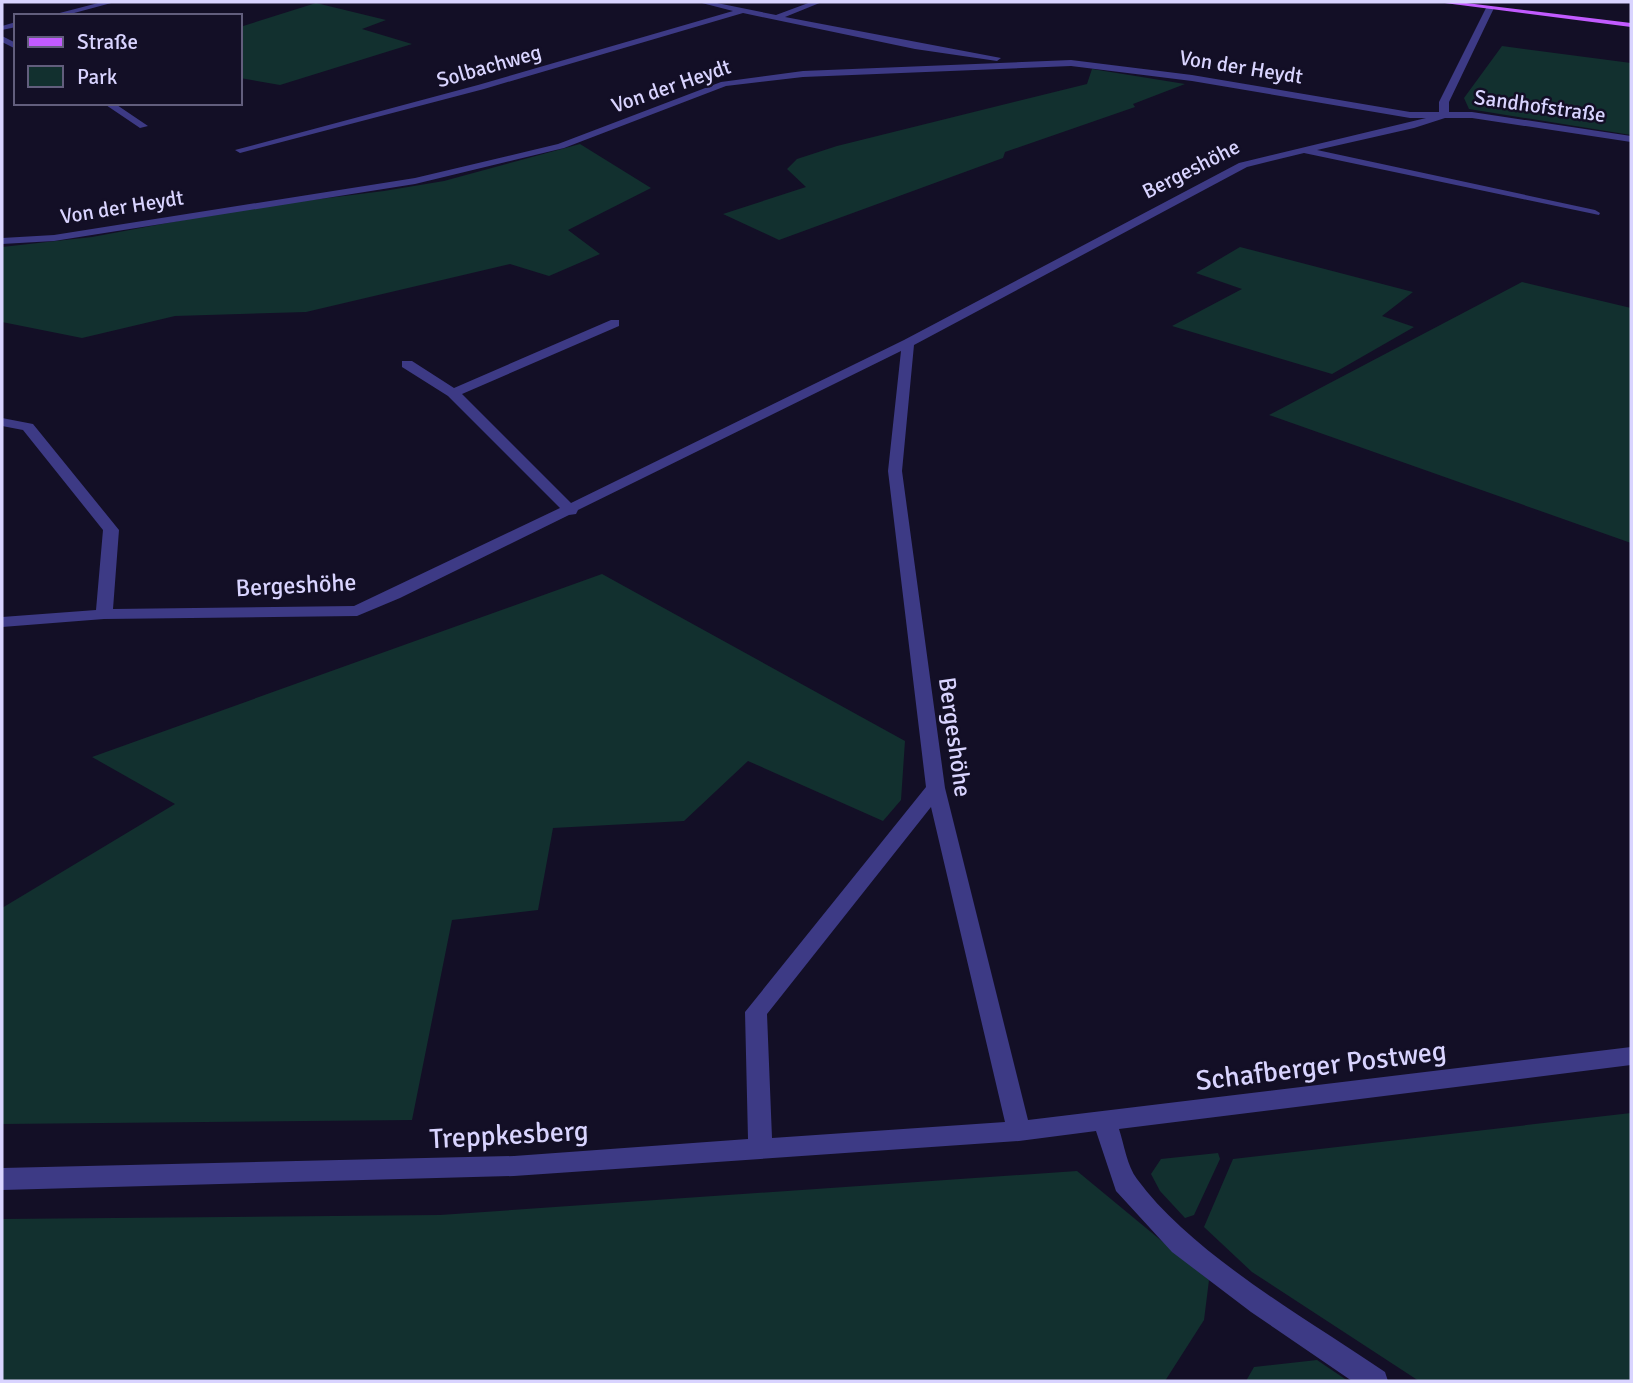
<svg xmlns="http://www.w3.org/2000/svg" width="1633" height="1383" viewBox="0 0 1633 1383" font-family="Signika,sans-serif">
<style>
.green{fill:#12302f}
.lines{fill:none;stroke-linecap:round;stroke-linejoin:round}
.minor{fill:#3d3a85;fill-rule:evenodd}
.major{fill:#c25bff;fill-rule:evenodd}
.labels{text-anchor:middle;stroke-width:5;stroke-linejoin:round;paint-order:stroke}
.far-street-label{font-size:21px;fill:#d9d4ff;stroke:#130f26}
.street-label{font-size:24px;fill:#d9d4ff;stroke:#130f26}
.near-street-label{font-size:28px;fill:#d9d4ff;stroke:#130f26}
</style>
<rect width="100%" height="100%" fill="#130f26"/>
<path class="green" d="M316,3L386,20L362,29L412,44L280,85L240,78V27Z
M1502,46L1631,63V135L1469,109L1464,98Z
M1092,69L1185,84L1133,104L1135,107L1005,152L1003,158L779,240L723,214L806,187L787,169L797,159L837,146L1087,84Z
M580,144L651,188L568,230L600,254L549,276L510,264L306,312L175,316L82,338L2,322V247L92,237L248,208L384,191L444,181Z
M1240,247L1413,292L1382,316L1414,327L1332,374L1172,326L1242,289L1196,273Z
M1522,282L1631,308V543L1269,415Z
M602,574L905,741L901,800L883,821L748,761L684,821L553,828L538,910L452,920L412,1120L2,1124V908L175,804L92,757Z
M1631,1113V1381H1419L1252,1272L1204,1227L1233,1159Z
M1218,1153L1220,1159L1194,1215L1185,1218L1160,1191L1151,1174L1161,1159Z
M1077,1171L1209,1280L1204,1320L1165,1381H2V1219L440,1215Z
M1317,1360L1348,1381H1246L1254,1367Z"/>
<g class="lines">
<path class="minor" d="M102,2H115L63,16H48Z
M698,2H712L776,15L811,2H822L785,17L1001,58L997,61L915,49L743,13L484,89L240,153L235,150L478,85L733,11Z
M1490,6L1494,8L1449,102V112H1472L1631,136V142L1472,118H1445L1414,128L1317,150L1595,210L1600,213L1599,215L1304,153L1247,167L914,345L902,471L945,788L1028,1120L1631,1047V1065L1119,1129C1124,1144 1127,1166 1137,1179C1192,1254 1307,1319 1385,1372L1388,1381H1352L1251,1312L1172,1252L1116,1191L1096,1131L1019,1141L514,1176L2,1190V1168L514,1156L748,1139L745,1012L926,787L888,471L901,351L578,510L576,514L569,515L400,598L357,616L104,619L2,627V617L96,610L103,530L23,430L2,426V418L33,424L119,530L113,609L354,606L560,508L448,396L402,367V361H412L454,388L611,320H619V326L462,394L571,503L904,340L1239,163L1426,118H1410L1192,81L1071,66L803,77L726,86L564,148L415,184L54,241L2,244V238L54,235L415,178L558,144L721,82L803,71L1071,60L1192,75L1410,112H1439V102L1486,8ZM931,807L1005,1122L772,1138L767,1014Z
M16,22V27L2,30V26Z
M2,36L16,43V49L2,42Z
M103,103H114L148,126L140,128Z"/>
<path class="major" d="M1437,2H1458L1631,23V27Z"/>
</g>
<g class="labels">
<g class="far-street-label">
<text transform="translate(489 66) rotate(-16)" y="7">Solbachweg</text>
<text transform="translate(1241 67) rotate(9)" y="7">Von der Heydt</text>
<text transform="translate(671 86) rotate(-19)" y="7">Von der Heydt</text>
<text transform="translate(1540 106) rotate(8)" y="7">Sandhofstraße</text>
<text transform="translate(1191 169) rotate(-27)" y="7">Bergeshöhe</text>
<text transform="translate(122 207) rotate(-9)" y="7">Von der Heydt</text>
</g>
<g class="street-label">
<text transform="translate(296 585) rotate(-3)" y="8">Bergeshöhe</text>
<text transform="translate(955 737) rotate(82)" y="8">Bergeshöhe</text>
</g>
<g class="near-street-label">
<text transform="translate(1321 1065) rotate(-7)" y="10">Schafberger Postweg</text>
<text transform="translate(509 1134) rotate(-3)" y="10">Treppkesberg</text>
</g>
</g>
<rect width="1633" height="1383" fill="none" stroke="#d9d4ff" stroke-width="7"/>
<rect x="14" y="14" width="228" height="91" fill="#130f26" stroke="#625e7d" stroke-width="2"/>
<rect x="28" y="37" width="35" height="10" fill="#c25bff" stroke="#625e7d" stroke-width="2"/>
<text x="77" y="49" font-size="21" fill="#d9d4ff">Straße</text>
<rect x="28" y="66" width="35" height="21" fill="#12302f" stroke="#625e7d" stroke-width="2"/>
<text x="77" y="84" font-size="21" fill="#d9d4ff">Park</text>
</svg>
